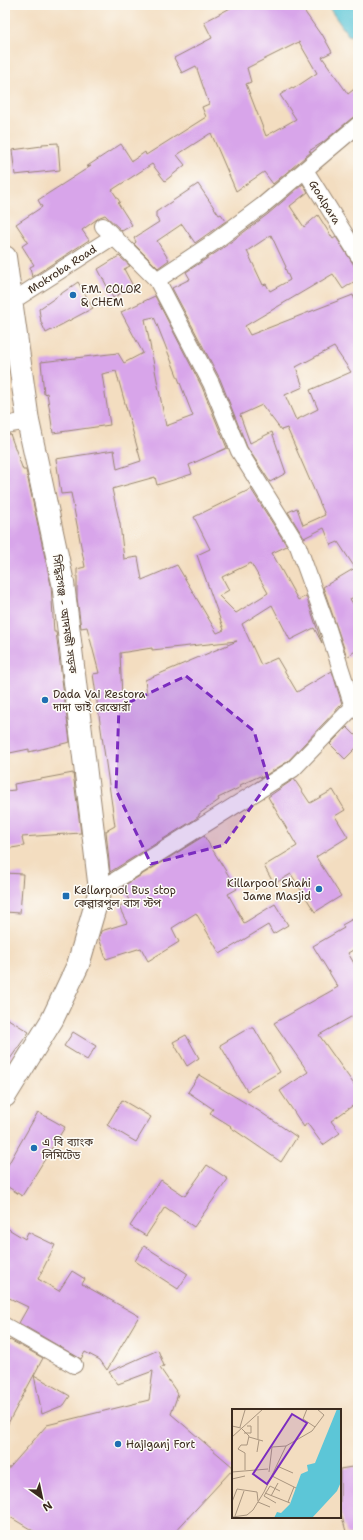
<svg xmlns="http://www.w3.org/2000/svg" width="363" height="1540" viewBox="0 0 363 1540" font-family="'Shantell Sans','Noto Sans Bengali',sans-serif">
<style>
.water{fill:#5cc6d7;stroke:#4c787a}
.building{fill:#d8a5ea;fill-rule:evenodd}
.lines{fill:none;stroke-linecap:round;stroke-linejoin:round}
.street-casing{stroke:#97846f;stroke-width:18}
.primary-casing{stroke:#97846f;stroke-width:24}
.street{stroke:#fff;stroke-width:16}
.primary{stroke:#fff;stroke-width:22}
.marked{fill:#7b2cbf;fill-opacity:0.2;stroke:#7b2cbf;stroke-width:3;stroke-dasharray:8 5;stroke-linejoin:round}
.poi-dot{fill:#1f6fb2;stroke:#fdfcf7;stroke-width:1.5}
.labels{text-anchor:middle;stroke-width:3;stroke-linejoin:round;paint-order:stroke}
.street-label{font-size:11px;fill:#3b2a1e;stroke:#fdfcf7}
.poi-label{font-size:11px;fill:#3b2a1e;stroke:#fdfcf7;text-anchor:start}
.inset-road{fill:none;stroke:#a9957f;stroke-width:1}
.view{fill:#7b2cbf;fill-opacity:0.15;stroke:#7b2cbf;stroke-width:2}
.inset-edge{fill:none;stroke:#3b2a1e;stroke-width:2}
</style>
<rect width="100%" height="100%" fill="#fdfcf7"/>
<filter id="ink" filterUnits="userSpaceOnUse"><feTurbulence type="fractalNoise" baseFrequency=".025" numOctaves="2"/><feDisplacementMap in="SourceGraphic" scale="8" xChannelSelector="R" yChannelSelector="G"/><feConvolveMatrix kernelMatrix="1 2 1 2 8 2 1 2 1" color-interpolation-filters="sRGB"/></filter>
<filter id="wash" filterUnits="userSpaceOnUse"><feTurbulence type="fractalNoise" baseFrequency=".012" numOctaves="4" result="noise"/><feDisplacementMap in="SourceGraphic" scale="16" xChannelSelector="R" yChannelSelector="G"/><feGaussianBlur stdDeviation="0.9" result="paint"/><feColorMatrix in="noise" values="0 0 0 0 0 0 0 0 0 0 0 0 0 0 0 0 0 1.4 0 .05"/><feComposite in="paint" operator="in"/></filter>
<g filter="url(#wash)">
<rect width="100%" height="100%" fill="#f3ddc0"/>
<path class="water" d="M327,5H358V37L348,35Z"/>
<g id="blocks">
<path class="building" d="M236,5H300L321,35L322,34L332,52L322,57L348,94L358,86V116L352,118L322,143L309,151L311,152L273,184L264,172L236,191L211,133L177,155L185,165L165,181L152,164L112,190L120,202L118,203L132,225L122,231L105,215L100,217L82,230L89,240L32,277L30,267L34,265L22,246L28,242L16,224L42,207L38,200L91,166L86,167L121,144L132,161L145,152L146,155L206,117L202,107L209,104L196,66L182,73L174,58L212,38L204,22ZM299,42L317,73L293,89L292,87L280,95L296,119L266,136L246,84L251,82L247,68Z
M58,143L60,170L15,175L12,150L42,146V144Z
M198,184L219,215L221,214L226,221L195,243L182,224L157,241L169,260L158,268L134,244L136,242L134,238L159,222L156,217V212Z
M303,184L308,192L290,206L304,227L318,215L333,239L336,237L352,262L358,272V279L343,289L333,274L245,326L250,335L353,295L358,308V595L350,599L358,611V649L347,657L323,587L355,568L338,542L331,545L324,528L304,538L288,512L297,508L303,525L325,515L287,428L281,430L262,405L240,415L250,443L272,432L286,473L270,482L247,447L220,379L172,288L190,279L186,272L220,250L268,214ZM271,235L286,267L285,268L290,280L270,291L266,284L263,285L247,251ZM334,347L351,372L310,390L318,409L296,420L285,395L303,387L296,367Z
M119,256L130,266L124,269L133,286L113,298L98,269Z
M78,282L93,308L46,333L41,322L39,309Z
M155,296L202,387L227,448L189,465L192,474L157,485L155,477L112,489L120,524L124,559L138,557L142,580L177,565L217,633L224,630L197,555L210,549L194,517L251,489L287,546L272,553L298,600L306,596L322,643L314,628L290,640L272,605L242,624L261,665L277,658L297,692L332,671L342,704L287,762L261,778L260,776L240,785L241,787L218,798L219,800L199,814V816L194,820L110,872L106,831L115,826L93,674L99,673L87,627L81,628L77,598V569L85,567L71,493L61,494L56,459L114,450L117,469L141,461L116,371L102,374L110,425L53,433L47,393L44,394L41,362L118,353L124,363L143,353L121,312ZM154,317L193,416L166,426L145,319ZM251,563L268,593L236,613L219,596L229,590L222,577ZM237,641L145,680L147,694L122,698L120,653L152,648V650Z
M5,434H10L23,470H26L51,585L54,632H56L70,742L29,752V749L5,754V688H9L5,662Z
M347,727L358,738V746L345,759L330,744Z
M73,773L81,833L22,837L24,846L5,849V791L15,790L14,784Z
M294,779L310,803L333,790L345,810L335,816L348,837L316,857L341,896L315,912L291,874L274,884L264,866L297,846L268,797Z
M204,836L237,889L228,894L244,923L275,904L288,925L273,934L268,925L220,954L196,913L172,928L179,942L148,961L141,948L106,959L99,938L101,931L127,923L119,907L129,900L122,887Z
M5,873L23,874L20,913L5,912Z
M358,916V947L348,953L358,970V1013L319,1035L358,1090V1102L331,1121L340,1133L323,1145L307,1123L304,1127L280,1091L308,1072L274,1023L338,987L313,946L344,928L342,925Z
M5,1017L29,1032L5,1066Z
M249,1028H254L280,1072L247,1091L220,1045Z
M73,1032L96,1046L87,1060L64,1046Z
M186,1035L199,1058L187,1066L173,1042Z
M199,1075L259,1111L297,1137L281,1162L230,1127L231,1126L210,1113L213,1109L188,1092Z
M122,1100L151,1117L136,1142L107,1125Z
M38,1112L65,1127L22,1196L5,1185V1170Z
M207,1165L228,1179L194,1227L165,1207L146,1236L130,1226L161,1180L185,1196Z
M5,1227L25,1239L28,1232L55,1245L38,1279L59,1291L72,1271L85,1279L82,1284L139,1316L107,1370L100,1360L85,1352L81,1359L19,1323L28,1307L5,1296Z
M144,1246L188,1274L178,1289L135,1261Z
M5,1339L9,1341L10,1340L43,1358L34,1375L70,1396L64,1405L42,1414L34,1375L5,1429Z
M158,1350L164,1366L160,1368L178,1394L171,1414L233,1467V1469L172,1535H40L5,1514V1473L47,1425L149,1400L153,1371L118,1384L109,1372Z
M358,1466V1535H347L340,1510V1469Z"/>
</g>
</g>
<g filter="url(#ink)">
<use href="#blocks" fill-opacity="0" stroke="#97846f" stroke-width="1"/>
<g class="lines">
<g class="street-casing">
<path id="street" d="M305,170L358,255
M157,280L214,242L262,206L358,125
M11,302L114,236
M5,425L28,421
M100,890L293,769L353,707L328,629L298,546L239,451L211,383L157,280L103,226
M5,1326L74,1365"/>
</g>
<g class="primary-casing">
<path id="primary" d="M5,257L28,421L63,583L100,890L78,965L52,1020L5,1096"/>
</g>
<use href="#street" class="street"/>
<use href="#primary" class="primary"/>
</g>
</g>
<path class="marked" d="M186,676L254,731L269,782L224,845L151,864L116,790L119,707Z"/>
<g class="poi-dot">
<circle cx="73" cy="295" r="4"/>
<circle cx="45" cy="700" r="4"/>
<circle cx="319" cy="889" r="4"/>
<rect x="62" y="892" width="8" height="8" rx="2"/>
<circle cx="34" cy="1148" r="4"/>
<circle cx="118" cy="1444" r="4"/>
</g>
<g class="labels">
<g class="street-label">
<text transform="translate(325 202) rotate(58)" y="4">Goalpara</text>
<text transform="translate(62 269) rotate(-33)" y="4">Mokroba Road</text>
<text transform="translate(65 614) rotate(82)" y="4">সিদ্ধিরগঞ্জ - আদমজী সড়ক</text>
</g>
<g class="poi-label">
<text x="81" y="293">F.M. COLOR<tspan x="81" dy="13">&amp; CHEM</tspan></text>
<text x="53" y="698">Dada Vai Restora<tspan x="53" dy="13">দাদা ভাই রেস্তোরাঁ</tspan></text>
<text x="311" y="887" text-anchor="end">Killarpool Shahi<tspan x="311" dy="13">Jame Masjid</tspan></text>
<text x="74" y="894">Kellarpool Bus stop<tspan x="74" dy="13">কেল্লারপুল বাস স্টপ</tspan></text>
<text x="42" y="1146">এ বি ব্যাংক<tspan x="42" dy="13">লিমিটেড</tspan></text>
<text x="126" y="1448">Hajiganj Fort</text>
</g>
</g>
<g transform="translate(232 1409)">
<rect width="109" height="109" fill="#f3ddc0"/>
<path d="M105,0H109V73L105,82L80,109H42L45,103L49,104L58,95L69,65L76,62L75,56L83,54Z" fill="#5cc6d7"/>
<path class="inset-road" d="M75,0L71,10L83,18M0,17L9,19L17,27L15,36H9L6,40L13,44V61M8,18L13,1M12,24H19V17H15M0,28L31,0M17,28L31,32M26,30V7M25,43L27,31M45,57L61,64M0,63L36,60M37,63L40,38L54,37M40,67L64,79M0,70L13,67M33,84L58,94M39,87L46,74M0,93L5,80L25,83L26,92M26,93L38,98M56,93L62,78M44,94L32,87L38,77L48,82M3,107L12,82M0,108L15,106L21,101L32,83L54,37L80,22L92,6L85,0"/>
<path class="view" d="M60,5L75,14L35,75L21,65Z"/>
<rect width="109" height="109" class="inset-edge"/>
</g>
<rect width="363" height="1540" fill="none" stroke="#fdfcf7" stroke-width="20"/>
<g transform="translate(42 1498) rotate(147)" stroke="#fdfcf7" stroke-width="3" paint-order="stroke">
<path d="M0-3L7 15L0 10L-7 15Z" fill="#3b2a1e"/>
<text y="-6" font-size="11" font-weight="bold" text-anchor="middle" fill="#3b2a1e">N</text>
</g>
</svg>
